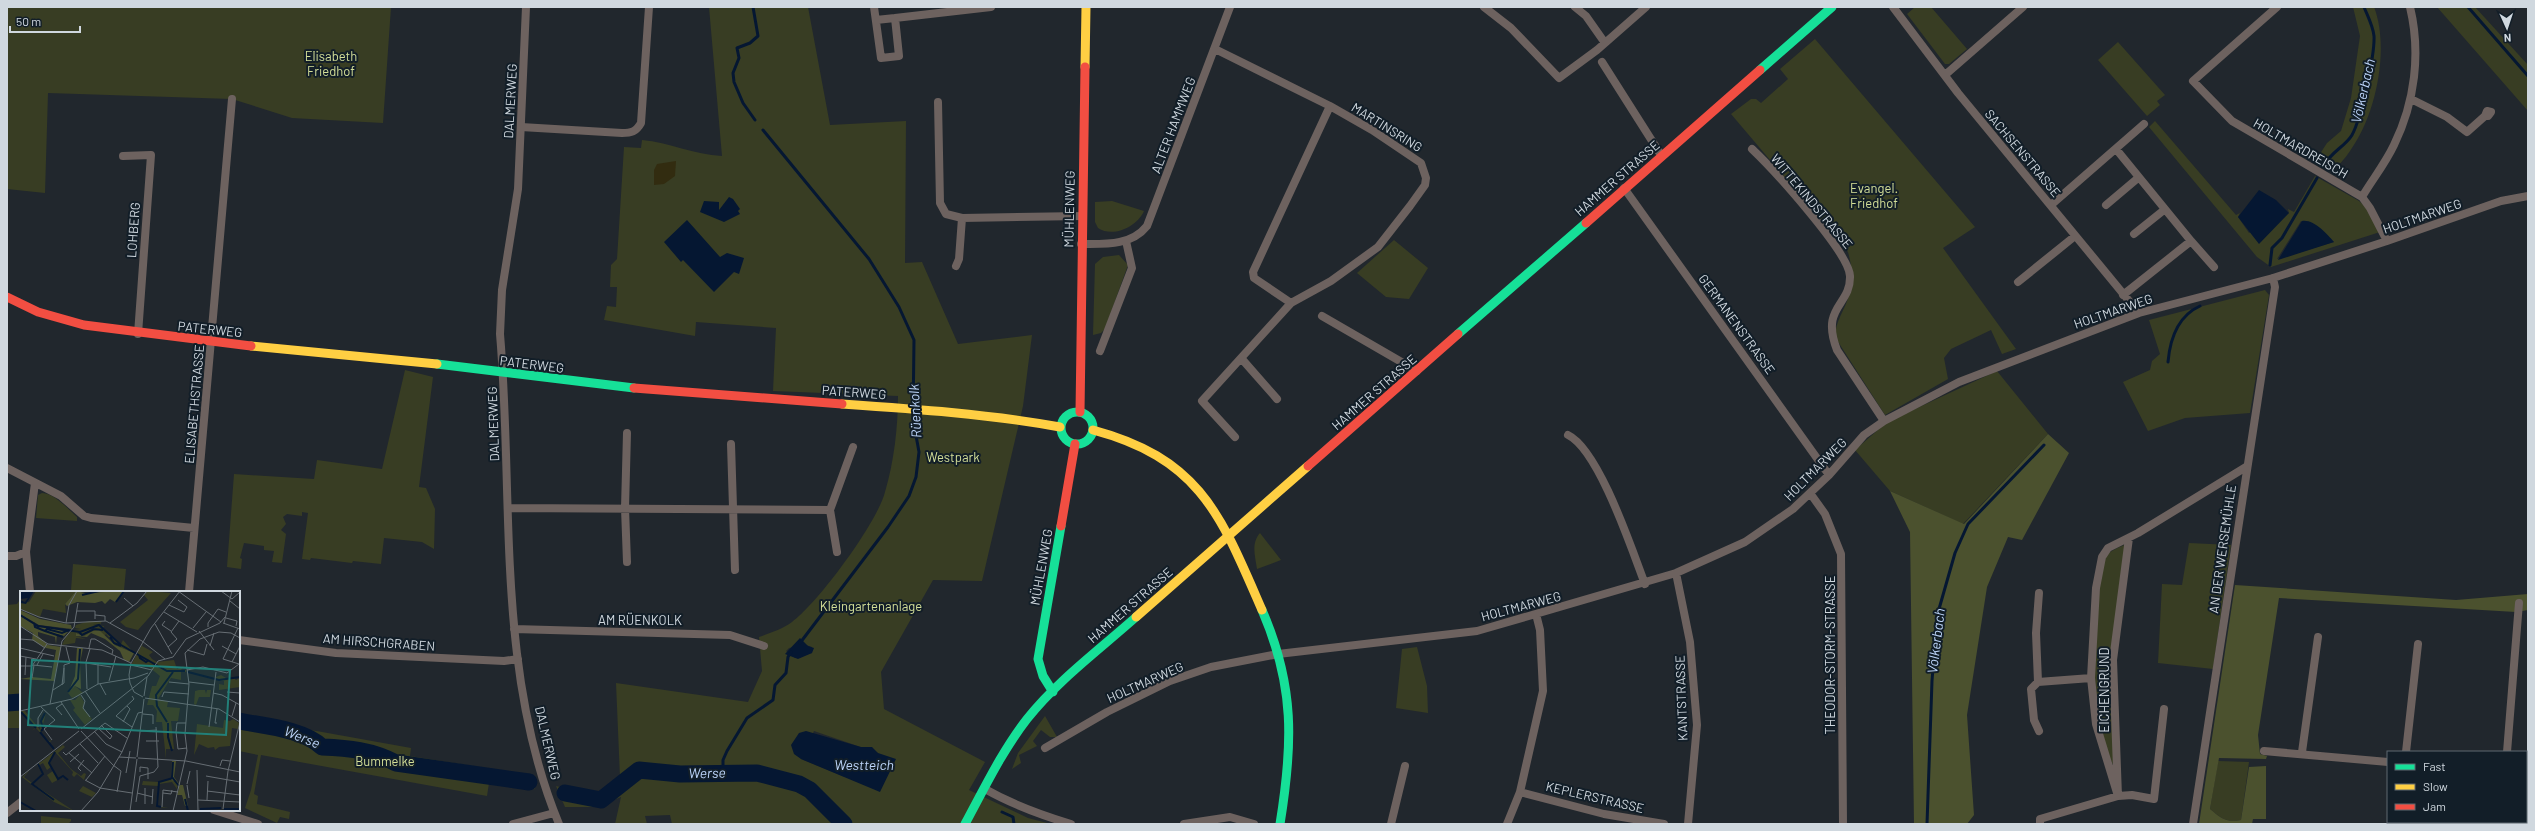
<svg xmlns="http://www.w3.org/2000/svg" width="2535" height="831" viewBox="0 0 2535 831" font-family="Barlow,sans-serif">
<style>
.green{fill:#383d23;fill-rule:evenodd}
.forest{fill:#4b512e}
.sand{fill:#322c10}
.water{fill:#051732}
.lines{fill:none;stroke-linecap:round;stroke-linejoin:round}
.stream{stroke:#051732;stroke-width:3}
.river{stroke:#051732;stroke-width:17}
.street{stroke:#6d625f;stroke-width:8}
.fast{stroke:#16e098;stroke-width:9}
.slow{stroke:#ffcf43;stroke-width:9}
.jam{stroke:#f24e42;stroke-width:9}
.labels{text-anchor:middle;stroke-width:4;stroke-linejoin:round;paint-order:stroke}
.park-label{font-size:13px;fill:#d4df98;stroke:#121e28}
.street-label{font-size:13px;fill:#d0d8df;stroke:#121e28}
.water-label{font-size:14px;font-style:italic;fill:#bcd4f8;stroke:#121e28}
.inset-river{fill:none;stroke:#051732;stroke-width:2}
.inset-road{fill:none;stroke:#676e74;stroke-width:1}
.view{fill:#228079;fill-opacity:0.15;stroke:#228079;stroke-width:2}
.inset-edge{fill:none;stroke:#d0d8df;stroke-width:2}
</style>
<rect width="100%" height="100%" fill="#21272d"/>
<path class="green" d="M7,7H391L383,123L292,118L232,99L48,93L45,193L7,189Z
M709,7H808L830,125L906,121L905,263L922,262L958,344L1032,335L1023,406L982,581L933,580L881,672L884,709L985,762L969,790L1028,818L1051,824H672L670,815L645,816L647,824H615L621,797L597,807H565L556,786L601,797L607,794L620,777L616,683L748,702L762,671L759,637C770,633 783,629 792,622C818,603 877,523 885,492C894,462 898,427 898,396L773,391L776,328L696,322L695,336L604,320L607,306L616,307L617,287H610L611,265L617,259L624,147L641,148L642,140C669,142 694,155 722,156ZM806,645L812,647V653L795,658L786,651L789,648ZM814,731L878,753L845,777L801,759Z
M1915,7H1931L1967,49L1949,64H1945L1907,14Z
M2353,7H2374C2390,48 2376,116 2350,151C2345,159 2338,165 2332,172L2314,163L2327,143L2341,131L2351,98L2360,36Z
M2437,7H2475L2528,65V111Z
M1815,39L1975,227L1943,248L2016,349L2002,354L1991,330L1951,349L1944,358L1948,379L1885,415L1835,337C1835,321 1845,310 1849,295C1854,280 1852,267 1848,252L1731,114L1751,99H1756L1761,103L1788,79L1780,69Z
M2118,42L2165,95L2157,101L2160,105L2147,116L2098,60Z
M2155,121L2236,215L2240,213L2238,217L2249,233L2289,213L2288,209L2294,212L2315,176L2359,201L2367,208L2380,232L2271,267L2257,257L2149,127ZM2301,221L2317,227L2334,242L2277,259Z
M1112,201L1144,211C1137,227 1113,238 1098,228L1095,222V202Z
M1394,240L1428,268L1409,299L1386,297L1357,273Z
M1119,255L1128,265L1105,329L1101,333L1093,335L1095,264L1103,257Z
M2265,290L2269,295L2250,413L2185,418L2148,431L2123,382L2150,370L2152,361L2160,354L2149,320Z
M405,370L433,377L419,487L426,488L435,509L434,549L422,542L384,538L381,564L353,561L352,563L311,558L310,560L302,559L308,513L302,512V516L287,514L283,517L286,524L281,530L286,534L282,563L272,562L274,551L264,550V546L244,543L240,558L242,559L241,569L227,567L234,474L314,479L317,460L382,469Z
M1997,371L2048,434L1963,524L1890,491L1855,450L1887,422Z
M42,493C54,493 68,509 77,517V521L36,518L38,495Z
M1260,533L1281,560L1257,569C1255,556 1251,543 1260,533Z
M2189,543L2231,545L2213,669L2158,663L2162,584L2182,585Z
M2124,545L2125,549L2112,660L2117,772C2088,723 2092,641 2100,586C2101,578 2101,564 2106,557C2109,551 2118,548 2124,545Z
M73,564L126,569L124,590L135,592H57L71,590Z
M21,598V728H7V605L17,604Z
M1417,647L1427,686L1428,713L1396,708L1402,649Z
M1045,716L1057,737H1050L1041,730L1033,741L1037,746L1019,755L1021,763L1012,769L1018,753Z
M239,717L411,748L410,756L531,775L535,789L489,783L487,796L261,755L254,794L258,796L257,804L290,812L289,819L280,817L277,823L245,808L251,790L258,755L239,751Z
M2218,761L2249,762L2241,820C2226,823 2221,818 2210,809Z
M41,816L71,819V821L68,824H41Z"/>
<path class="forest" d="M2048,434L2069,453L2022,540L2008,537L1987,587L1967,715L1974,815L1967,824H1914L1910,532L1890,491L1964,524Z
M2235,585L2456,600L2528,594V610L2516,612L2279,598L2258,735L2260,754L2267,756L2266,759L2219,758L2210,809C2221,818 2226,823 2241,820L2249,767L2266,766V819H2253L2252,824H2199Z"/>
<path class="sand" d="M676,161L675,176L664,184L654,185V170L657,164Z"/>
<path class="water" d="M2259,190L2276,200L2289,213L2259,244L2238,217Z
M729,197L733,199L740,209L738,211L740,214L724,222L700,212L704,201L719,202V210Z
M687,220L720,257L727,253L744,258L739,274L734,272L714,292L683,260L681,262L664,242Z
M2302,221C2314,219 2327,234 2334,242L2278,260Z
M800,638L808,646L814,648L812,653L798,659L785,654Z
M806,731L861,747H872L878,753L896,759L880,792L801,759L794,754L791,745L799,733Z"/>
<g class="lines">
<path class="stream" d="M753,7L758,36L750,43L737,48L739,58L733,73L734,82L743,103L755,120
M2468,7L2528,76
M763,130L869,259L899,307L914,340L913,419L919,452L916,477L909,496L888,527L800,643
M2324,166C2330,152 2345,147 2352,135C2361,119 2375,54 2374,36C2373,26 2368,17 2364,7
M2270,265L2272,248L2282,238L2317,178
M2168,362C2170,339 2178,316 2200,306
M723,772V760L727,751L747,718L773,700L775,685L786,673L788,657L791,652
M1002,812L1013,817L1014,824
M1927,824L1932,681L1937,616L1955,553L1968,524L2044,445"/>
<path class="river" d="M7,703L21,702
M239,721C263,726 304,729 322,747C348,748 372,750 396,763L529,782
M565,793L601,800L639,770L680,774L757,773L799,784L810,790L844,824"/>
<path class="street" d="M526,7L518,189L502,290L500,334C514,497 495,670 559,824
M874,7L881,58L899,56L895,18L876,20
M1484,7L1511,28L1559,78L1597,50L1646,7
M1575,7L1586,16L1605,43
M1893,7L1958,93L2139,313
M2277,7L2193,81L2232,121L2362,197L2370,208L2387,241
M895,18L991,7
M1215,49L1330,106L1372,130L1421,163L1426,178L1425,185L1410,206L1378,247L1331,281L1291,303L1202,401L1235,437
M1602,62L1661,155
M1945,75L2023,7
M2411,99L2447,117L2467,132L2485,116L2487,111L2491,112L2488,116H2485
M938,102L940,203L946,214L962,218L1082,216
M521,127L622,133C631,133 636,132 641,123L649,7
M1752,149C1772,168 1849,252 1850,276C1851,306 1820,306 1837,350L1884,421
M2116,149L2191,241L2123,295
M123,156L151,155L138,334
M1624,188L1829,475
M2362,197C2372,180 2385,164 2394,145C2415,102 2421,53 2410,7
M2051,205L2144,124
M2106,205L2138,178
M2134,234L2164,210
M2191,241L2214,267
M1081,244C1105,244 1131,246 1147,226L1230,7
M956,266L959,259L962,218
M2018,282L2075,236
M1291,303L1254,278L1253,272L1330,106
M1322,316L1417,371
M1100,351L1132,268L1126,241
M1241,358L1277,399
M1568,435C1599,450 1632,550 1645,584
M731,444L735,570
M7,468L61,496L84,516L91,518L194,528
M1810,493L1825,514L1841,554L1843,824
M508,508L830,510L853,447
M830,510L837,552
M2129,538L2113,660L2118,796L2132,795L2154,799L2164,709
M7,556H16L26,552
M627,562L625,508L627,433
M1676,573L1690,642L1697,725L1688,824
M30,592L26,552L35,483
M189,592L232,99
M514,629L730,635L764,646
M239,640L336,653L504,661L518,659
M2038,682L2036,633L2039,593
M2039,731L2034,720L2031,689L2038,682L2091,678
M1045,748L1107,712L1170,681L1211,667L1278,654L1477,631L1676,573L1745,542L1793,509L1829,475L1864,435L1884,421L1959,382L2139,313L2273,278L2387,241L2501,201L2528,196
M2264,751L2388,762
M2302,752L2318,637
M2406,752L2418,644
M2507,752L2519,603
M2526,761L2528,759
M985,789C1013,805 1041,815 1071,824
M1520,792L1604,814L1664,824
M214,810L258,824
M7,813L21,802
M513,824L554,813
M1184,824L1230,817L1254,824
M1391,824L1405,766
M1507,824L1520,792L1543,691L1540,630L1536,614
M2040,824V819L2118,796L2096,724L2091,678L2096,588L2102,557L2108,548L2138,533L2246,467
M2193,824L2275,287L2273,278
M2427,824L2428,822
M2484,824L2485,822"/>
<path class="fast" d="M1760,70L1832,7
M1458,334L1586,223
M437,364L634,388
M1061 428a16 16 0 1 1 32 0a16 16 0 1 1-32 0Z
M1262,610C1295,686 1293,744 1280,824
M1053,692L1043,676L1038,659L1061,526
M965,824C984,789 1002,751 1027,719C1058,680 1099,650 1136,617"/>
<path class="slow" d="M1085,67L1086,7
M251,346L437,364
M842,404C915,409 988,414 1060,427
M1093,430C1201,459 1221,516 1262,610
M1136,617L1308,466"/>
<path class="jam" d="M1586,223L1760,70
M7,297L38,312L84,325L251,346
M634,388L842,404
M1080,412L1085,67
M1308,466L1458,334
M1061,526L1075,444"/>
</g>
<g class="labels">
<g class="park-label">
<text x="331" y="61">Elisabeth<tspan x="331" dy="15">Friedhof</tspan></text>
<text x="1874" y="193">Evangel.<tspan x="1874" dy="15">Friedhof</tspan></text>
<text x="953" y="462">Westpark</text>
<text x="871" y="611">Kleingartenanlage</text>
<text x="385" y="766">Bummelke</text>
</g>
<g class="street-label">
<text transform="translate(510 101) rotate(-87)" y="5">DALMERWEG</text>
<text transform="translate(1173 125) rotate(-69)" y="5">ALTER HAMMWEG</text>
<text transform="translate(1387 127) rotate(32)" y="5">MARTINSRING</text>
<text transform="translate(2301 148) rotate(30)" y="5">HOLTMARDREISCH</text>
<text transform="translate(2023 153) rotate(50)" y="5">SACHSENSTRASSE</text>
<text transform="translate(1617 178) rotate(-41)" y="5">HAMMER STRASSE</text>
<text transform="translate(1812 201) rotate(50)" y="5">WITTEKINDSTRASSE</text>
<text transform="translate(1069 209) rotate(-89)" y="5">MÜHLENWEG</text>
<text transform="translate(2422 216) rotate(-19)" y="5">HOLTMARWEG</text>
<text transform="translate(133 230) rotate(-86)" y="5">LOHBERG</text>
<text transform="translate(2113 311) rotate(-19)" y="5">HOLTMARWEG</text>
<text transform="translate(1737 324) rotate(54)" y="5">GERMANENSTRASSE</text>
<text transform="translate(210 329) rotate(6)" y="5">PATERWEG</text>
<text transform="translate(532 364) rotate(7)" y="5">PATERWEG</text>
<text transform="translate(854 392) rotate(4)" y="5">PATERWEG</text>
<text transform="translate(1374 392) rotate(-41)" y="5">HAMMER STRASSE</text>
<text transform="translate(194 404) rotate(-85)" y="5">ELISABETHSTRASSE</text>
<text transform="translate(493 424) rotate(-92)" y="5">DALMERWEG</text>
<text transform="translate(1815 469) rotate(-45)" y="5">HOLTMARWEG</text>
<text transform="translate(2222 549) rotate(-82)" y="5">AN DER WERSEMÜHLE</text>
<text transform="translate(1041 567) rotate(-80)" y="5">MÜHLENWEG</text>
<text transform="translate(1130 605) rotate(-41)" y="5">HAMMER STRASSE</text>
<text transform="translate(1521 606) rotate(-15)" y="5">HOLTMARWEG</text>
<text x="640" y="625">AM RÜENKOLK</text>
<text transform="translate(379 642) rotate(4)" y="5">AM HIRSCHGRABEN</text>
<text transform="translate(1830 655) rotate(-90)" y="5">THEODOR-STORM-STRASSE</text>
<text transform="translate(1145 682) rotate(-24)" y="5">HOLTMARWEG</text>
<text transform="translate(2104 690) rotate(-90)" y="5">EICHENGRUND</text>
<text transform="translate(1681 698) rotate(-92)" y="5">KANTSTRASSE</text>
<text transform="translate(548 743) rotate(77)" y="5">DALMERWEG</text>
<text transform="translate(1595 797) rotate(13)" y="5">KEPLERSTRASSE</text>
</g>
<g class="water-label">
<text transform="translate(2363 91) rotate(-77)" y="5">Völkerbach</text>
<text transform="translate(915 411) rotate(-93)" y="5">Rüenkolk</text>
<text transform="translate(1936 641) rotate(-83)" y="5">Völkerbach</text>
<text transform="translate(302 737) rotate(22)" y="5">Werse</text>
<text x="864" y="770">Westteich</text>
<text transform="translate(707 773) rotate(-1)" y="5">Werse</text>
</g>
</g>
<g transform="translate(20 591)">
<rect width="220" height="220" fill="#21272d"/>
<path d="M16,0H56L45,13L46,22L23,18L20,26L0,18V12L9,11ZM128,0L151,2L118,39L106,36L100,31L128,9L124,4ZM69,30H82L80,34L78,33L73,34L84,35L83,38L96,50L101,53L103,49L114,62L97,55L86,43L84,45L78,39L64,45L57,42L56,45L66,48L56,47L55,52L42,54L46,45L53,39L61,38L55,37L56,34ZM123,52L122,55L133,61L129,64L132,68L137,71L154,69L157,78L164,75L161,79H166V81H161V89L151,87L138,108L148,111L147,116L160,117L158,130H151L154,158H146V168L142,131H136L137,120L133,114H127L132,95H136L140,85L129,76L111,74ZM201,84L206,87H214L216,89L220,87V96L199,99V93L204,94V90L196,89V86ZM55,95L63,102L60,104L64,111L63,117L72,128L65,134L53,119L55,117L50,109H55L60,104L52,107L48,102ZM179,99H185L186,103L187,99H191L190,106H179L176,114L174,113L175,100ZM0,120H5L20,139L21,128L26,122L21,141L29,150L32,149L29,152L35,158L16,137L12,140L15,137ZM213,128L219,132L218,138L212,137L210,155L199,156L195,159L194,156L188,157L179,153L174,164L177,133L203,137L204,129L210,130ZM43,154L45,156L38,162L51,178L61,185L64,182L66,183L64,189L57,183L54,186L52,184L53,181L35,161L30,172L38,188L42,185L48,189L43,186L32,192L27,184L33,180L31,176L27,179L23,172L18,175L24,183L13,193L54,220L34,211L2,186L0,188L10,179L4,186L12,192L22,183L17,174ZM152,188L157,193V198L152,191L139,193L138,215L149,217L136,216L138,195L122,194L123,190L138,191ZM63,195L76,202L72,206L59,200Z" fill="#383d23"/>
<path d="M56,0L65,2L104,0L95,11L90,8L85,13L82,10L75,12L57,11L47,15L45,13ZM0,19L20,28L51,34L52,38L19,34L0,23ZM0,25L19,35L48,41L44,45L37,43L36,53L35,46L18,41V45L28,54L41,56L34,90L0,88L12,86L31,88L36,59L26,57L12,49L13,42L0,35ZM79,39L95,54L114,62L109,71L104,69L100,60L85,48L71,42L67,46L56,45V42L64,45L73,40ZM57,57H63L60,72L61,98L55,95L48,102L55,85ZM152,170H156L154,186L160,194H163L168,215H165L162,204H157L159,198L155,190L151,189Z" fill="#4b512e"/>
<path d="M0,0H14L6,13L0,12V9L5,11L8,7L0,8Z" fill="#051732"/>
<path class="inset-river" d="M62,4L79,0M96,11L104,0M0,24L18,35L60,41L79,34L101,54L147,80H165M14,32L15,36L25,40L27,38L42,42L49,39M25,40L43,46M59,41L62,44L74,38L83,39M90,46L94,52L101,55M119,64L120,67L126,71L129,69M168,81L199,89L220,86M48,101L58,88L60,58M1,121L16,137M147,131L137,115L136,104L153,81M148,132V146L152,160M21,140L23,138L21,130L25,122M20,141L34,158M35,161L29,172L38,188L43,185L48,189M153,171L152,186L159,195M18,173L23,183L12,193L34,209M165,208L168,220M0,211L16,220M141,216L137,215L139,191L153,187M180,218L201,217M204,218H220"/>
<path class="inset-road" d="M158,0L201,31M201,0L212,8L220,1M104,7L113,15M210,10L220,18M149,14L164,21L167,16L158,9M0,18L19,26L46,32L86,30L122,50L145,68M57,20H75V28M144,21L177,41M75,24L85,25V30M206,27L217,30L216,35M145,30L142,34L151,40M46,32L49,14L57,0M90,32L117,12L127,0M203,32L220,38M204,32L212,0M135,33L152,63M0,35L28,53L82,59L111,72M188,36V32L198,18L206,21M173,37L186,21M218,37L203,68L219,73M179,40L194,59M0,48L13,49L25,57M190,55L194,42M202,55L216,63M148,56L157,48L151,41L159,30M0,57L34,65M69,57L71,48H75L93,59L92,63M167,59L184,64L187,53M0,65L16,68M212,71L220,55M66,72L91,76M13,74L32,76M17,74L23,63M111,74L132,79M0,75H12L27,53M167,79L183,76L207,82L219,73M5,84L6,66M12,87L14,74M89,90L96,65M149,91L169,93M169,91L194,94M78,93V73M80,93L86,104M42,94L44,77M67,98L66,71L70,58M33,99L44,92V74L50,72L46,56M65,100L80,122M207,101L220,102M193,102L202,104L220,114M61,104L65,110L63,117L70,126M124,105L127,86M123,106L114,101L110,92L109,84L111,72L131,37L160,0M142,106L144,101L169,103M125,107L199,118L220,131M41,111L59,138M30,113L42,50L54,36L58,12M21,116L35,129L24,138L32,149M197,118L195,132H197M0,120L52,108L78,93L114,87L128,82M123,123L133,124V133M42,124L36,117L42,113M212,125L216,112M103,131L110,118L107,115M166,132H157L156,141L158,158L167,157M18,136V127L23,119M112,136L96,125L114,108L112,105M189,136L196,81M78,137L90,148L92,145L81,134M61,138L128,85L138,70L153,66L166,48L200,32L205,26M61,140L93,174L101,180L97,201M74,140L86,153L102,161M121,140L137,139M126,150H139M60,153L78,172M43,161L46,164L85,132L107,147M49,162L72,182M99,166L116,167M117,166L124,108M118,167L166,170L220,181M50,171L59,163M200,175L202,169L210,170M177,179L178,220M61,180L58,177L64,169M120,181V176L128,177V188M106,182L110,160M186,185L220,191M0,186L59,140M65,189L80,197L112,202M66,189L85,165M167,193L170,180M167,194L169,207M187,200L220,204M117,202L133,206M143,202L151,203L152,199M178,209L220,211M187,209L188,190M116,211L120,185L134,181L138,176L136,136M125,213V197M132,213L133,198M142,216L143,199L158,201M203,218L208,180L220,131M61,220L78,201L102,161L118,122L123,121M110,220L117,168M153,220L167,160L165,143L169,93L165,62L180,48L199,41L211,42L220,47"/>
<path class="view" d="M12,69L210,79L206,144L8,134Z"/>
<rect width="220" height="220" class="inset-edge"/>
</g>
<rect width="2535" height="831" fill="none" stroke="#d0d8df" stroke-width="16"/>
<rect x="2387" y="751" width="140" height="72" fill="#121e28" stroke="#5e6871"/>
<rect x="2395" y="764" width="20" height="6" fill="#16e098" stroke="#5e6871"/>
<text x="2423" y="771" font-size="12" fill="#d0d8df">Fast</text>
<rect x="2395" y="784" width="20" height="6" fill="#ffcf43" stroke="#5e6871"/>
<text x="2423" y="791" font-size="12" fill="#d0d8df">Slow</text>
<rect x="2395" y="804" width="20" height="6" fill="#f24e42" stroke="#5e6871"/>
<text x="2423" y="811" font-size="12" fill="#d0d8df">Jam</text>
<g transform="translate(2507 28) rotate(177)" stroke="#121e28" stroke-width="3" paint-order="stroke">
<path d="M0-3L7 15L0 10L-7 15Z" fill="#d0d8df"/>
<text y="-6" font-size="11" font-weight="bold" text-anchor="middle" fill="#d0d8df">N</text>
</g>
<path d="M10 26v6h70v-6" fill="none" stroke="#d0d8df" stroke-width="2"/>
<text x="16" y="26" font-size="12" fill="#d0d8df" stroke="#121e28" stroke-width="3" paint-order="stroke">50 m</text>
</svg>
